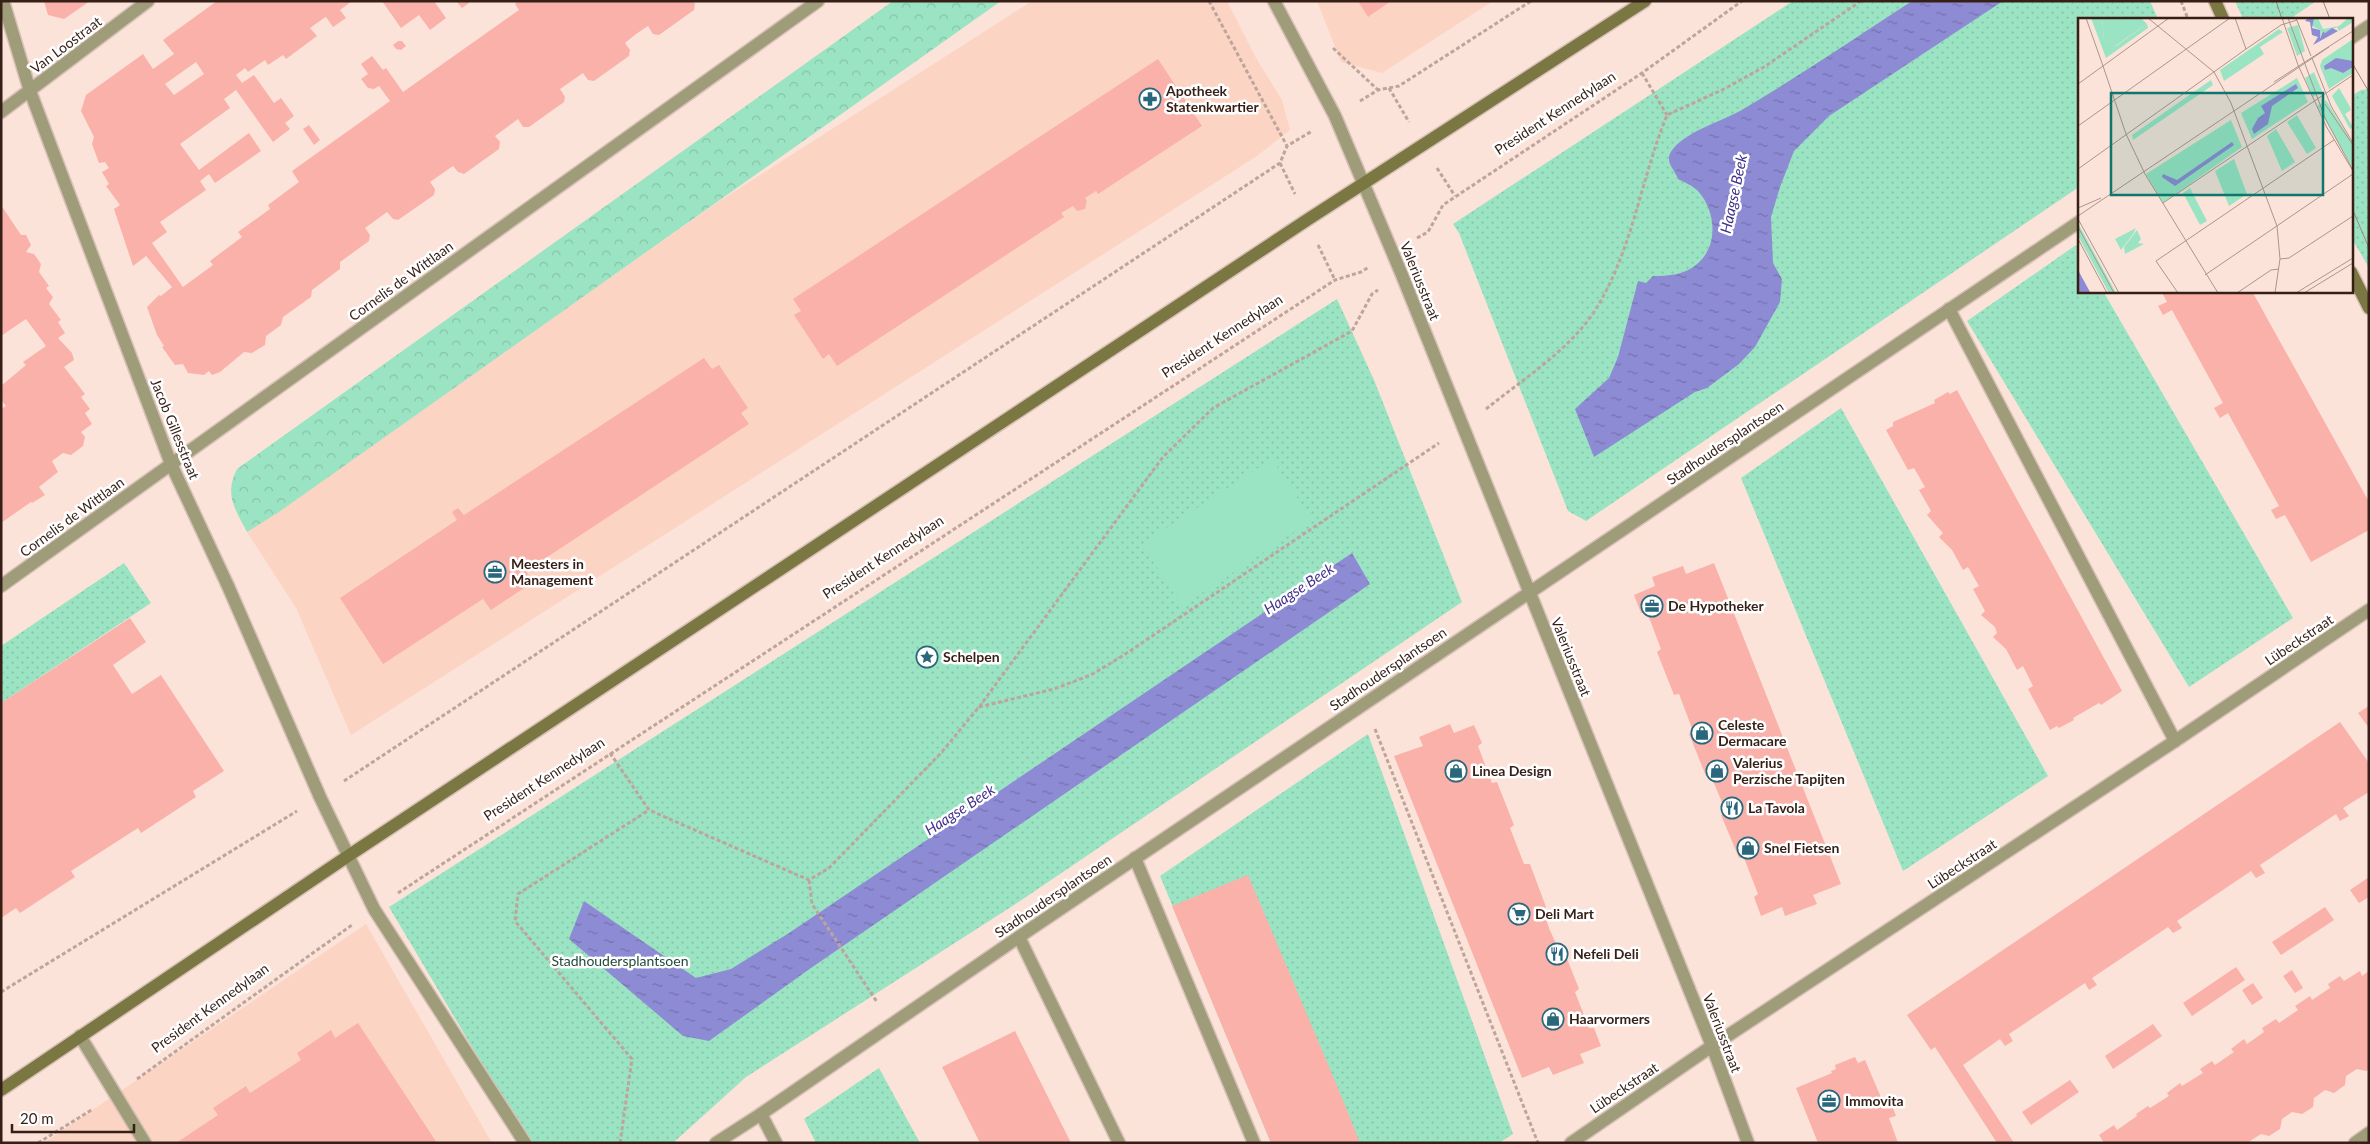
<svg xmlns="http://www.w3.org/2000/svg" width="2370" height="1144" viewBox="0 0 2370 1144" font-family="Lato,sans-serif">
<style>
.built{fill:#fcd4c3}
.grass{fill:url(#grass-dots)}
.forest{fill:url(#forest-crowns)}
.garden{fill:#9be4c3}
.water{fill:url(#water-ripples)}
.building{fill:#fab1aa;fill-rule:evenodd}
.lines{fill:none;stroke-linecap:round;stroke-linejoin:round}
.lane-casing{stroke:#d7c0b6;stroke-width:15}
.street-casing{stroke:#d7c0b6;stroke-width:15}
.secondary-casing{stroke:#d7c0b6;stroke-width:15}
.path{stroke:#bda59c;stroke-width:3;stroke-dasharray:4 2.5;stroke-linecap:butt}
.lane{stroke:#9e9c79;stroke-width:12}
.street{stroke:#9e9c79;stroke-width:12}
.secondary{stroke:#7b7742;stroke-width:12}
.tram{stroke:#9c857b;stroke-width:1}
.labels{text-anchor:middle;stroke-width:5;stroke-linejoin:round;paint-order:stroke}
.street-label{font-size:14px;fill:#351f16;stroke:#fff}
.poi-label{font-size:14px;font-weight:bold;fill:#351f16;stroke:#fff;text-anchor:start}
.park-label{font-size:14px;fill:#204a39;stroke:#fff}
.water-label{font-size:15px;font-style:italic;fill:#3f3189;stroke:#fff}
.inset-road{fill:none;stroke:#ac958b;stroke-width:1}
.view{fill:#0f766e;fill-opacity:0.15;stroke:#0f766e;stroke-width:2.5}
.inset-edge{fill:none;stroke:#351f16;stroke-width:2.5}
</style>
<defs>
<pattern id="grass-dots" width="8" height="8" patternUnits="userSpaceOnUse" patternTransform="scale(1.25)"><rect width="8" height="8" fill="#9be4c3"/><path d="M2 2h.1M6 6h.1" fill="none" stroke="#86c3a7" stroke-width="1.8" stroke-linecap="round"/></pattern>
<pattern id="forest-crowns" width="20" height="18" patternUnits="userSpaceOnUse" patternTransform="scale(1.25)"><rect width="20" height="18" fill="#9be4c3"/><path d="M2 6a3 3 0 1 1 6 0M12 15a3 3 0 1 1 6 0" fill="none" stroke="#86c3a7"/></pattern>
<pattern id="water-ripples" width="26" height="14" patternUnits="userSpaceOnUse" patternTransform="scale(1.25)"><rect width="26" height="14" fill="#8e8bd5"/><path d="M2 4q2-2 4 0t4 0M15 11q2-2 4 0t4 0" fill="none" stroke="#7571ac"/></pattern>
</defs>
<rect width="100%" height="100%" fill="#fbe3d9"/>
<path class="built" d="M1032,1H1227L1256,58L1282,100L1290,130L1257,156L351,735L296,608L247,532L721,200Z
M1317,1H1493L1382,73L1341,62Z
M366,924L492,1143H44L128,1086Z"/>
<path class="grass" d="M1793,1H2150L2158,19H2079V187L1586,521L1568,511L1459,233L1453,224Z
M2235,1H2316L2290,19H2243Z
M2369,89V268L2351,237V96L2361,90Z
M2076,245L2079,249V291H2103L2293,618L2189,687L1967,321Z
M1337,299L1374,380L1462,602L1014,905L746,1077L673,1143H529L389,907Z
M1841,408L2048,776L1903,871L1741,478Z
M124,563L151,603L1,703V646Z
M1368,734L1513,1134L1499,1143H1271L1160,876Z
M879,1068L920,1143H816L804,1119Z"/>
<path class="forest" d="M893,1H1001L279,512L247,532C235,509 224,495 237,469Z"/>
<path class="garden" d="M1272,459L1312,520L1182,606L1142,544Z"/>
<path class="water" d="M1912,1H2003L1829,116L1794,151L1780,187L1771,217L1773,263L1782,279L1780,302L1755,347L1739,364L1707,388L1695,392L1594,457L1575,409L1609,378L1618,357L1638,281L1646,283L1653,276C1668,276 1685,275 1697,264C1719,246 1716,211 1698,191C1693,186 1684,182 1678,179C1674,168 1663,161 1673,149C1688,130 1724,121 1745,108C1802,74 1857,37 1912,1Z
M1352,553L1370,584L811,968L709,1041L683,1036L569,939L584,901L696,978L731,969L789,933Z"/>
<path class="building" d="M44,1H90L64,19L48,15Z
M217,1H352L340,10L346,18L333,27L326,17L324,18L310,28L317,36L286,59L283,55L268,65L265,60L248,72L245,68L236,75L242,83L254,75L274,103L281,98L294,116L285,123L290,129L273,142L236,90L224,99L230,108L180,144L199,170L249,133L261,151L215,183L209,174L200,181L206,190L160,222L167,232L152,243L183,287L213,265L210,261L242,237L238,232L270,209L268,205L299,182L292,171L390,101L379,86L374,89L368,88L361,79L368,74L361,64L372,56L383,70L386,68L403,92L519,10L515,4L518,1H693L695,4L694,10L659,35L653,34L648,26L636,34L625,43L630,50L629,56L594,81L588,80L583,73L560,89L565,97L564,102L529,127H523L518,119L495,136L500,142L499,149L464,174L458,172L453,166L430,182L435,189L434,195L398,220L393,219L387,212L365,228L370,235L369,241L340,262V269L312,290L311,297L283,317L281,325L266,336L265,345L252,353L244,352L220,372L212,375L209,371L204,375L188,373L183,364L175,365L162,347L164,346L157,335L147,307L159,295L161,296L172,287L146,256L133,266L114,209L120,205L106,186L109,184L102,172L109,168L105,162L99,163L92,144L94,137L81,111L86,95L143,54L153,69L174,54L163,40ZM196,62L204,74L174,95L165,84Z
M382,1H434L446,18L430,30L419,15L401,28Z
M456,1H468L469,3L462,8Z
M1358,1H1391L1368,17Z
M398,41H402L406,46L401,50L396,49L393,45Z
M1158,59L1202,126L1098,194L1096,191L1085,198L1087,201L1085,209L1077,211L1073,206L1061,213L1064,217L837,366L829,354L823,359L794,315L801,311L793,299Z
M309,125L320,140L314,145L303,129Z
M1,205L21,235H26L31,245L26,252L34,254L41,264L39,272L49,286L46,288L53,297L49,304L61,320L58,322L65,333L58,338L72,353L74,360L64,367L85,394L81,397L90,409L85,413L92,424L81,432L85,437L83,446L71,455L63,453L52,461L58,472L39,487L45,495L32,503L31,502L1,523V409L6,406L1,400V386L26,365L23,362L46,346L26,319L1,336Z
M2161,291H2252L2369,502V530L2311,562L2285,515L2276,519L2271,510L2279,506L2228,413L2220,418L2214,408L2223,403L2172,310L2163,315L2158,306L2167,302Z
M704,358L712,369L719,365L748,408L741,413L749,424L526,571L533,582L491,610L483,599L383,664L340,598L457,520L452,512L458,508L464,515Z
M1957,390L2122,691L2101,705L2099,703L2073,718L2074,720L2059,728L2057,726L2050,730L2028,689L2033,686L2023,666L2017,670L2006,649L1993,637L1997,633L1995,627L1981,615L1985,611L1973,589L1979,586L1968,567L1963,570L1952,550L1939,537L1943,533L1927,515L1931,511L1919,490L1925,487L1914,468L1908,470L1886,430L1893,426V422L1935,403L1934,400L1948,392L1950,394Z
M1714,563L1841,884L1813,895L1817,904L1785,916L1782,907L1761,916L1754,897L1758,894L1744,858H1739L1721,815L1726,812L1711,776H1706L1689,734L1693,731L1679,694L1674,695L1657,652L1661,649L1647,612L1641,613L1634,595L1655,586L1652,577L1683,566L1686,574Z
M130,618L146,642L113,665L132,694L161,675L224,771L193,791L196,797L141,833L138,828L71,871L75,877L20,913L16,908L1,918V703Z
M2369,706V728L2358,713Z
M2340,722L2369,763V792L2343,808L2349,816L2340,821L2336,814L2260,865L2265,873L2256,878L2251,871L2177,921L2182,928L2173,933L2168,927L2092,978L2097,985L2089,990L2085,983L2009,1034L2013,1041L2005,1046L2000,1039L1963,1065L2014,1143H1997L1935,1047L1931,1050L1907,1015Z
M1450,724L1454,733L1474,725L1482,743L1478,746L1492,783L1497,782L1514,825L1510,828L1524,864H1530L1546,907L1543,910L1549,928L1557,946H1562L1579,989L1575,992L1589,1028H1594L1601,1046L1580,1054L1584,1063L1553,1075L1549,1067L1522,1078L1394,756L1423,746L1419,737Z
M1248,875L1338,1088L1360,1143H1271L1172,906Z
M2369,877V897L2359,903L2350,890Z
M2325,907L2334,920L2281,955L2272,942Z
M2236,967L2245,980L2192,1016L2183,1003Z
M2292,970L2303,988L2295,993L2283,976Z
M2360,971L2362,976L2369,971V1069L2366,1071L2357,1069L2346,1076L2345,1085L2334,1093L2325,1090L2314,1098L2313,1107L2302,1114L2292,1112L2282,1119L2280,1129L2269,1136L2261,1134L2250,1141L2251,1143H2104L2099,1135L2114,1125L2117,1130L2137,1116L2136,1114L2148,1106L2150,1108L2169,1096L2167,1093L2180,1083L2182,1086L2203,1073L2200,1069L2212,1061L2215,1065L2234,1052L2231,1049L2244,1039L2247,1044L2264,1032L2262,1028L2276,1019L2279,1023L2298,1010L2295,1006L2310,996L2312,1000L2330,988L2328,984L2340,976L2344,981Z
M2253,983L2263,998L2252,1005L2242,990Z
M358,1023L437,1143H176L218,1115L213,1108L246,1086L250,1093L301,1060L297,1053L331,1030L335,1038Z
M2153,1024L2162,1036L2113,1069L2105,1056Z
M1015,1031L1071,1143H980L942,1067Z
M1855,1057L1858,1063L1865,1060L1886,1109L1892,1106L1896,1116L1889,1118L1898,1143H1818L1796,1088L1832,1073L1831,1071L1836,1069L1835,1065Z
M2070,1080L2079,1092L2031,1125L2022,1112Z"/>
<g class="lines">
<g class="lane-casing">
<path id="lane" d="M1949,309L2175,741
M1135,858L1254,1143
M1019,937L1119,1143
M761,1114L776,1143"/>
</g>
<g class="street-casing">
<path id="street" d="M3,1L30,91L171,464L228,586L320,797L374,909L525,1143
M1274,1L1335,116L1402,275L1712,1046L1748,1143
M2351,38L2369,26
M1,112L148,1
M1,586L818,1
M80,1036L145,1143
M716,1143L761,1114L1029,930L2079,222
M1571,1143L1712,1046L2175,741L2369,610
M2355,1143L2369,1133"/>
</g>
<g class="secondary-casing">
<path id="secondary" d="M2215,1L2223,19
M2351,272L2369,308
M1,1090L348,856L1307,220L1645,1"/>
</g>
<path class="path" d="M1209,1L1287,146
M2181,1L2188,19
M1333,48L1378,90
M1642,73L1667,115
M1389,88L1409,122
M1360,101L1378,90L1399,86L1531,1
M1280,163L1295,194
M1437,168L1455,196
M1417,238L1428,232L1443,205L1642,73L1742,1
M1318,245L1335,280
M1486,409C1522,380 1565,353 1592,315C1632,255 1640,181 1667,115L1724,89L1764,67L1861,1
M979,707L1054,689L1091,675L1124,655L1439,443
M1375,729L1538,1143
M610,753L649,810L809,880L829,868L941,753L979,707L1163,457L1213,408L1352,331L1372,294L1378,290
M344,781L1280,163L1287,146L1312,131
M809,880L812,904L877,1002
M398,893L1335,280L1361,272L1369,267
M1,992L297,811
M137,1079L352,925
M38,1143L93,1109
M620,1143L632,1059L515,921L518,894L649,810"/>
<use href="#lane" class="lane"/>
<use href="#street" class="street"/>
<use href="#secondary" class="secondary"/>
<path class="tram" d="M2276,1L2282,19
M2323,1L2330,19
M2351,61L2369,92
M2351,206L2369,248"/>
</g>
<defs>
<g id="pharmacy-ring" transform="scale(1.125)"><circle r="9.5" fill="#fff" stroke="#29677d" stroke-width="1.5"/><path d="M-2-6h4v4h4v4h-4v4h-4v-4h-4v-4h4Z" fill="#29677d"/></g>
<g id="office-ring" transform="scale(1.125)"><circle r="9.5" fill="#fff" stroke="#29677d" stroke-width="1.5"/><path d="M-6-3h4V-5.5h4V-3h4V5H-6ZM-1-4.5V-3h2v-1.5ZM-6 0V1H6V0Z" fill="#29677d"/></g>
<g id="sight-ring" transform="scale(1.125)"><circle r="9.5" fill="#fff" stroke="#29677d" stroke-width="1.5"/><path d="M0-6L1.8-2.2L6-1.7L2.9 1.2L3.7 5.4L0 3.3L-3.7 5.4L-2.9 1.2L-6-1.7L-1.8-2.2Z" fill="#29677d"/></g>
<g id="shop-ring" transform="scale(1.125)"><circle r="9.5" fill="#fff" stroke="#29677d" stroke-width="1.5"/><path d="M-5-2.5h2.3a2.7 3.5 0 0 1 5.4 0H5L5.5 6h-11ZM-1.5-2.5h3a1.5 2.3 0 0 0-3 0Z" fill="#29677d"/></g>
<g id="restaurant-ring" transform="scale(1.125)"><circle r="9.5" fill="#fff" stroke="#29677d" stroke-width="1.5"/><path d="M-5-6h1v4h1v-4h1v4h1v-4h1v5L-1.5 .5V6h-2V.5L-5-1ZM5-6V6H3V1.5H1.5Q1.5-4 5-6Z" fill="#29677d"/></g>
<g id="supermarket-ring" transform="scale(1.125)"><circle r="9.5" fill="#fff" stroke="#29677d" stroke-width="1.5"/><path d="M-6-5.5h2.5l.6 2H6L4.5 2H-2.5L-4.4-4H-6ZM-1.5 3.2a1.3 1.3 0 1 0 .1 0ZM3 3.2a1.3 1.3 0 1 0 .1 0Z" fill="#29677d"/></g>
</defs>
<g fill-rule="evenodd">
<use href="#pharmacy-ring" x="1150" y="99"/>
<use href="#office-ring" x="495" y="572"/>
<use href="#office-ring" x="1652" y="606"/>
<use href="#sight-ring" x="927" y="657"/>
<use href="#shop-ring" x="1702" y="733"/>
<use href="#shop-ring" x="1456" y="771"/>
<use href="#shop-ring" x="1717" y="771"/>
<use href="#restaurant-ring" x="1732" y="808"/>
<use href="#shop-ring" x="1748" y="848"/>
<use href="#supermarket-ring" x="1519" y="914"/>
<use href="#restaurant-ring" x="1557" y="954"/>
<use href="#shop-ring" x="1553" y="1019"/>
<use href="#office-ring" x="1829" y="1101"/>
</g>
<g class="labels">
<g class="street-label">
<text transform="translate(66 45) rotate(-37)" y="5">Van Loostraat</text>
<text transform="translate(1555 113) rotate(-33)" y="5">President Kennedylaan</text>
<text transform="translate(401 281) rotate(-36)" y="5">Cornelis de Wittlaan</text>
<text transform="translate(1420 281) rotate(68)" y="5">Valeriusstraat</text>
<text transform="translate(1222 336) rotate(-33)" y="5">President Kennedylaan</text>
<text transform="translate(175 429) rotate(68)" y="5">Jacob Gillesstraat</text>
<text transform="translate(1725 443) rotate(-34)" y="5">Stadhoudersplantsoen</text>
<text transform="translate(72 517) rotate(-36)" y="5">Cornelis de Wittlaan</text>
<text transform="translate(883 557) rotate(-33)" y="5">President Kennedylaan</text>
<text transform="translate(2299 640) rotate(-34)" y="5">Lübeckstraat</text>
<text transform="translate(1571 657) rotate(68)" y="5">Valeriusstraat</text>
<text transform="translate(1388 669) rotate(-34)" y="5">Stadhoudersplantsoen</text>
<text transform="translate(544 779) rotate(-33)" y="5">President Kennedylaan</text>
<text transform="translate(1962 864) rotate(-33)" y="5">Lübeckstraat</text>
<text transform="translate(1053 896) rotate(-34)" y="5">Stadhoudersplantsoen</text>
<text transform="translate(210 1008) rotate(-36)" y="5">President Kennedylaan</text>
<text transform="translate(1722 1033) rotate(69)" y="5">Valeriusstraat</text>
<text transform="translate(1624 1088) rotate(-34)" y="5">Lübeckstraat</text>
</g>
<g class="poi-label">
<text x="1166" y="96">Apotheek<tspan x="1166" dy="16">Statenkwartier</tspan></text>
<text x="511" y="569">Meesters in<tspan x="511" dy="16">Management</tspan></text>
<text x="1668" y="611">De Hypotheker</text>
<text x="943" y="662">Schelpen</text>
<text x="1718" y="730">Celeste<tspan x="1718" dy="16">Dermacare</tspan></text>
<text x="1733" y="768">Valerius<tspan x="1733" dy="16">Perzische Tapijten</tspan></text>
<text x="1472" y="776">Linea Design</text>
<text x="1748" y="813">La Tavola</text>
<text x="1764" y="853">Snel Fietsen</text>
<text x="1535" y="919">Deli Mart</text>
<text x="1573" y="959">Nefeli Deli</text>
<text x="1569" y="1024">Haarvormers</text>
<text x="1845" y="1106">Immovita</text>
</g>
<g class="park-label">
<text x="620" y="966">Stadhoudersplantsoen</text>
</g>
<g class="water-label">
<text transform="translate(1734 194) rotate(-78)" y="5">Haagse Beek</text>
<text transform="translate(1299 589) rotate(-33)" y="5">Haagse Beek</text>
<text transform="translate(960 810) rotate(-33)" y="5">Haagse Beek</text>
</g>
</g>
<g transform="translate(2078 18)">
<rect width="275" height="275" fill="#fbe3d9"/>
<path d="M24,0H63L69,6L37,28L26,21ZM240,0L245,11L261,8L270,0H275V4L261,13L259,9L248,15L244,13L242,22V12L234,8V1ZM220,7L227,33L219,38L209,10ZM275,21V55L251,71L242,48L244,42ZM236,54L244,73L235,79L227,60ZM219,60L230,84L174,121L163,95ZM261,70L271,87L273,92L267,96L275,109L272,111L254,78ZM248,82L275,126V150L239,88ZM219,97L238,130L229,136L209,104ZM153,102L164,129L85,185L68,156ZM198,111L217,144L204,153L189,118ZM156,141L169,176L151,188L137,153ZM112,170L129,203L122,207L105,175ZM0,207H1L38,275H31L0,218ZM58,210L55,216L43,232L37,221ZM59,212L63,221L60,225L66,226L47,236L46,229Z" fill="#9be4c3"/>
<path d="M13,0H24L26,21L38,28L69,6L70,10L28,40ZM201,11L205,14L182,29L186,36L146,63L142,52ZM133,62L135,67L55,122L54,117Z" fill="#9be4c3"/>
<path d="M230,0H236L234,10L242,12V21L245,13L247,15L254,10L260,13L235,27L240,19L234,17L232,4L227,3ZM258,40L275,43V49L265,55L253,50L247,52L246,48ZM218,66L220,70L194,88L190,106L176,116L174,111L180,100L187,95L183,88ZM154,124L156,127L97,168L84,159L85,156L99,162ZM0,252L12,274L13,275H0Z" fill="#8e8bd5"/>
<path class="inset-road" d="M8,0L25,48L91,0M70,0L136,54L153,85L199,208L202,241L197,275M157,0L168,31M204,0L220,47M210,0L247,100L275,152M218,0L233,38M234,40L253,88L275,125M220,47L248,108L275,153M196,64L275,13M0,66L25,48L48,116L67,156L140,275M247,86L275,127M0,108L152,0M0,151L168,31L203,7L219,2M85,185L275,57M0,190L23,180M0,198L251,29M0,201L41,275M0,209L36,275M0,221L29,275M202,241L211,240L275,198M127,257L275,156M100,275L78,243L256,122M159,275L193,252L201,251M218,275L275,240M226,275L275,245"/>
<path class="view" d="M33,75H245V177H33Z"/>
<rect width="275" height="275" class="inset-edge"/>
</g>
<rect width="2370" height="1144" fill="none" stroke="#351f16" stroke-width="5"/>
<path d="M12 1124v8h122v-8" fill="none" stroke="#351f16" stroke-width="2.5"/>
<text x="20" y="1124" font-size="15" fill="#351f16" stroke="#ffffff" stroke-width="4" paint-order="stroke">20 m</text>
</svg>
